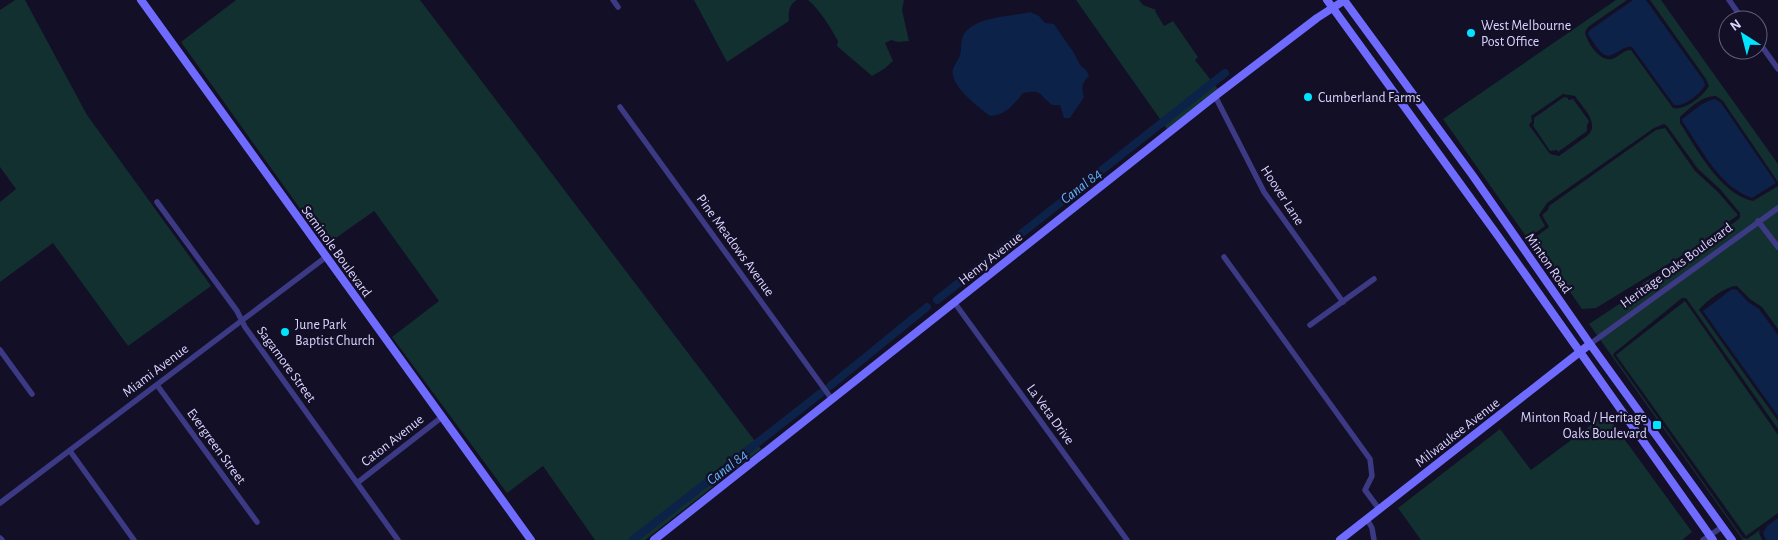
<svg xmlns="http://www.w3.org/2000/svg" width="1778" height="540" viewBox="0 0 1778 540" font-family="'Alegreya Sans',sans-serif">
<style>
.green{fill:#12302f;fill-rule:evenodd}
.water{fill:#0c2248}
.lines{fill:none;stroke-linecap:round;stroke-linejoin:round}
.canal{stroke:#0c2248;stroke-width:8}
.street{stroke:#3d3a85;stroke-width:5.5}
.secondary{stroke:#6f6bff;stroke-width:8}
.poi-dot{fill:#00e5ff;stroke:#130f26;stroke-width:2}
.labels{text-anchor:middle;stroke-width:4.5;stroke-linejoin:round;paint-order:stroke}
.poi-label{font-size:14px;fill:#d9d4ff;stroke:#130f26;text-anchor:start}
.street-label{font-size:14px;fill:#d9d4ff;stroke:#130f26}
.water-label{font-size:15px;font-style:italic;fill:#62b6ff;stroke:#130f26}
</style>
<rect width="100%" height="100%" fill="#130f26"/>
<path class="green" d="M15,0H25L87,115L211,286L128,346L53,243L0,282V202L16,189L0,167V10Z
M236,0H420L761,449L645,540H595L543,466L507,493L392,337L439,301L375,212L374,211L326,245L181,42Z
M694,0H797C789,4 788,13 789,21L727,62Z
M808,0H904L902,10L909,41L898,42L891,40L885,43L893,61L884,69L872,76L837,46L838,41C830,27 820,10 808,0Z
M1076,0H1139L1143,5L1156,10L1155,11L1164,26L1173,21L1198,57L1195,60L1218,89L1167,129Z
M1616,0H1627L1588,27L1585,32C1587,43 1600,62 1612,59C1619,57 1623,50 1631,50L1673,108C1685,111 1703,96 1709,86L1706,79L1650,0H1661L1778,164V182L1723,101L1716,96C1701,96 1690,108 1680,117V123C1697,149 1720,194 1753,201L1778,186V329L1762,307L1750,299L1737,286C1727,285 1705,302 1699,310L1778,421V429L1686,298H1682L1614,353L1613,355L1743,538L1747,539L1760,530L1759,533L1762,540H1743L1589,324L1639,291L1643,283L1693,253L1740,218V213L1720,189L1698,169L1667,126L1664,124L1654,128L1547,203L1539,215L1545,226L1531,236L1530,238L1545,263L1443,119ZM1563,94L1575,96C1583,108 1601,124 1587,136L1559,156L1550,154L1529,125L1532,121L1531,116Z
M1564,97L1568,98V100L1573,99L1589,121L1587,125V131L1558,152L1557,150L1550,151L1532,124L1534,125V118Z
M1665,128L1695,171L1717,191L1738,215L1691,250L1596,308L1582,309L1533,239L1549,227L1542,215L1548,210L1549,206L1656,130Z
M1685,301L1778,435V513L1746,536L1616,355Z
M1606,414L1692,532L1682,540H1421L1398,508L1500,429L1531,470Z"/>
<path class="water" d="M1633,0H1646L1704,81L1705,85C1700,94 1685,107 1674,105L1632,47C1621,45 1612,62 1602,53C1597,49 1593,41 1589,36L1588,33L1590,30Z
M1030,12L1039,16L1045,23L1054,24L1074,53L1080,65L1087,71L1089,76C1082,83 1081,87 1084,97L1070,118H1064L1060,105H1052C1038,94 1043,89 1023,93C1013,105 1007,115 990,116C979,107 949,86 953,69C954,64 959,60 960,55C962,49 960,43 963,36C973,16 1011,17 1030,12Z
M1715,99L1721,103L1776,183L1752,198C1719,187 1701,148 1682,121V119C1694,111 1701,102 1715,99Z
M1732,289L1737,290L1748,302L1759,309L1778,335V416L1703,311Z
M1778,518V540H1766L1763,533L1767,526Z"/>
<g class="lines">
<path class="canal" d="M937,300L1225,73
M830,386L927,307
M633,540L821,393"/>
<path class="street" d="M613,0L618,7
M1729,0L1743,20
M1758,41L1778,69
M1215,96L1264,192L1343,302
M620,107L831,398
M157,202L237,311L245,327L398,540
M1758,221L1778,247
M1224,257L1370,459L1372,476L1365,490L1379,509
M954,302L1127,540
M1310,325L1374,279
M1590,344L1778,208
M0,350L32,394
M157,385L257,522
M70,451L134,540
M357,483L442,417
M0,503L326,257
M1367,519L1372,528L1374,540
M0,538L2,540
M1703,540L1722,527"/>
<path class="secondary" d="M141,0L531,540
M1327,0L1498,236L1713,540
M1344,0L1473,176L1590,344L1732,540
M654,540L1215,96L1317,18L1345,0
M1340,540L1590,344"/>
</g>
<g class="poi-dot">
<circle cx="1471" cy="33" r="5"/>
<circle cx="1308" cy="97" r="5"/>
<circle cx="285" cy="332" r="5"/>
<rect x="1652" y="420" width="10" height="10" rx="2.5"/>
</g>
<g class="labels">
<g class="poi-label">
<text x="1481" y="30">West Melbourne<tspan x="1481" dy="16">Post Office</tspan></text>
<text x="1318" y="102">Cumberland Farms</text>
<text x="295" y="329">June Park<tspan x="295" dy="16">Baptist Church</tspan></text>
<text x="1647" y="422" text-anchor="end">Minton Road / Heritage<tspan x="1647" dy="16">Oaks Boulevard</tspan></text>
</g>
<g class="street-label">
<text transform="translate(1283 195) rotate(57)" y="5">Hoover Lane</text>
<text transform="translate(736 245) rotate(54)" y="5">Pine Meadows Avenue</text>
<text transform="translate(337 251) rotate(54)" y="5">Seminole Boulevard</text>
<text transform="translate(990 258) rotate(-38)" y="5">Henry Avenue</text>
<text transform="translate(1549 263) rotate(55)" y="5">Minton Road</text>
<text transform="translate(1676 265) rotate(-36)" y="5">Heritage Oaks Boulevard</text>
<text transform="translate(287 364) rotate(54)" y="5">Sagamore Street</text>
<text transform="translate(155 370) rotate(-37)" y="5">Miami Avenue</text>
<text transform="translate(1051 414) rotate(54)" y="5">La Veta Drive</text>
<text transform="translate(1457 432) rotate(-38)" y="5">Milwaukee Avenue</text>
<text transform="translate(392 440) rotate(-38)" y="5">Caton Avenue</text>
<text transform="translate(217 446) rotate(54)" y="5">Evergreen Street</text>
</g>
<g class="water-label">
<text transform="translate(1081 186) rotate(-38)" y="5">Canal 84</text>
<text transform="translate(727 467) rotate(-38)" y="5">Canal 84</text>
</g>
</g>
<g transform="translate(1743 35) rotate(324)"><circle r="24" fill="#130f26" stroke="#625e7d"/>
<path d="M0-4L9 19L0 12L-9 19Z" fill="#00e5ff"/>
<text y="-8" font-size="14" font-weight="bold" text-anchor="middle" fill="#d9d4ff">N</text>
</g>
</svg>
